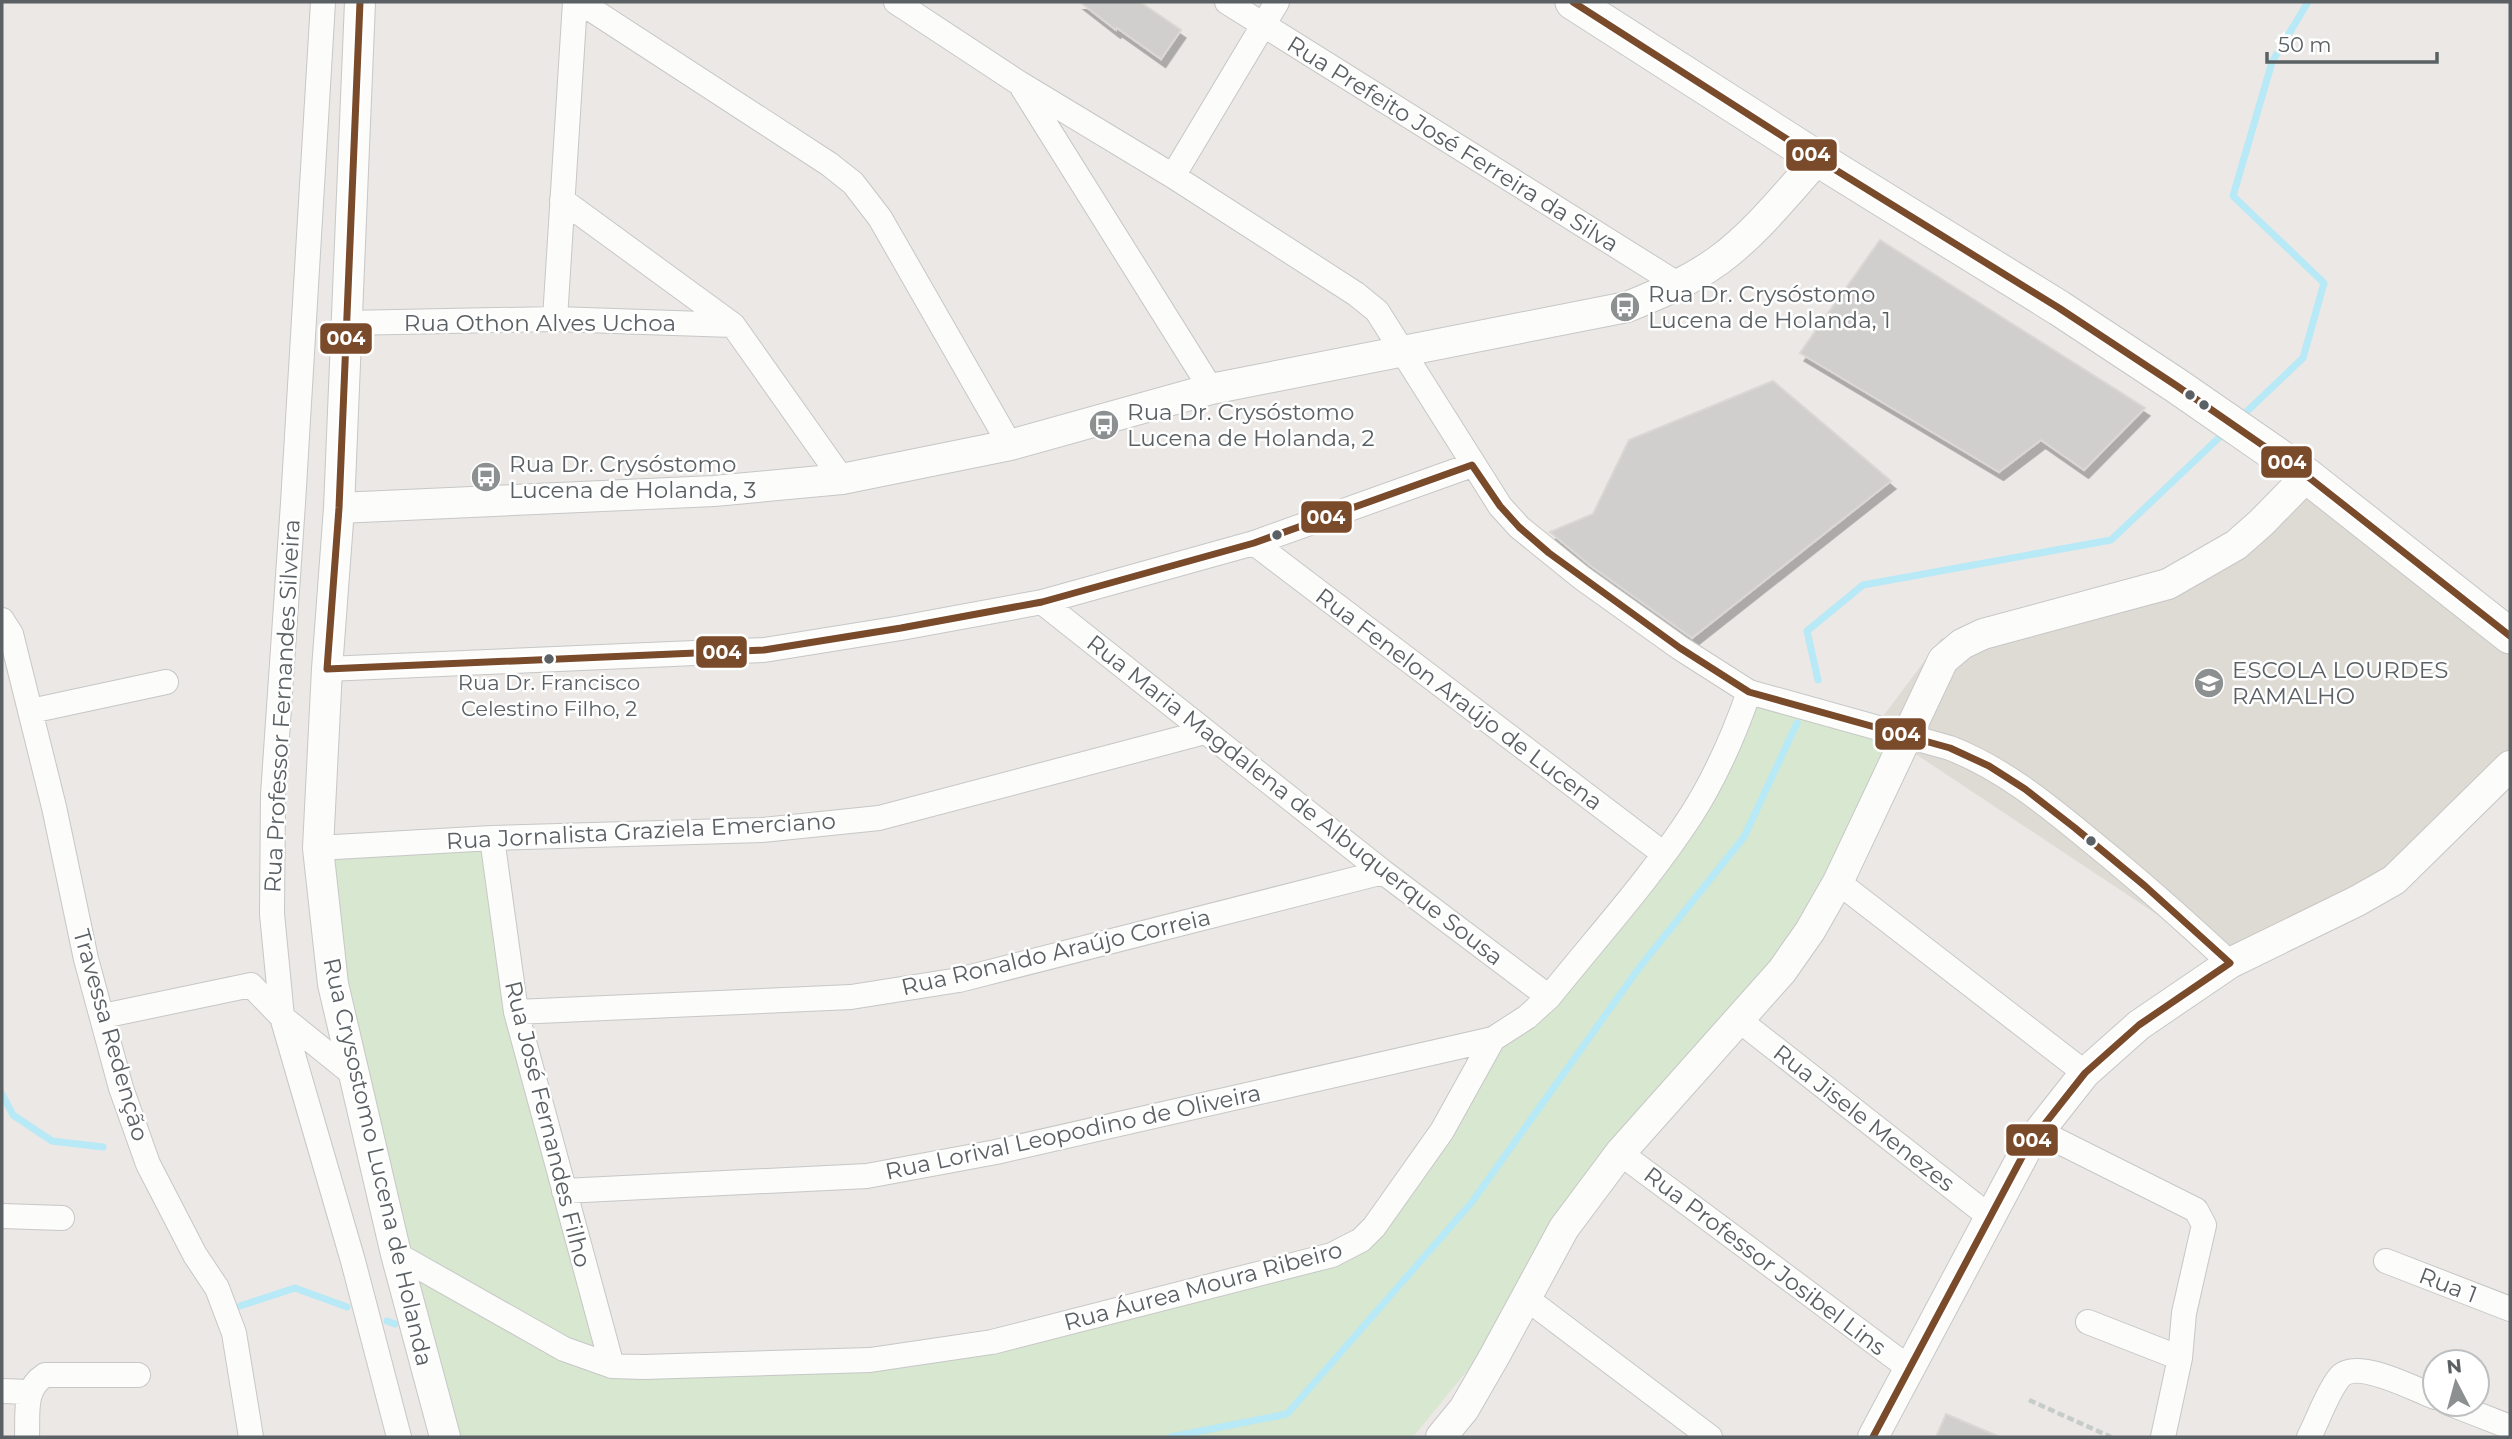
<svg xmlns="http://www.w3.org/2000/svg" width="2512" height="1439" viewBox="0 0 2512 1439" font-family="Montserrat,sans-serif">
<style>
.education{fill:#dedad4}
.green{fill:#d7e7d0}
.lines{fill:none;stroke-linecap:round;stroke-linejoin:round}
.stream{stroke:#b7e9f7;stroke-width:7}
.building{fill:#d1cfcd;stroke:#dad7d4;stroke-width:2;filter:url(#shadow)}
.minor-casing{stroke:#c7c7c7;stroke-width:26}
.tertiary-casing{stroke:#c7c7c7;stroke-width:32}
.secondary-casing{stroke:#c7c7c7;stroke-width:37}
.path{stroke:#c6ccc7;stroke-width:4.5;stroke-dasharray:7 3.5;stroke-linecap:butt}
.minor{stroke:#fcfcfb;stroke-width:24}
.tertiary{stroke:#fcfcfb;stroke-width:30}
.secondary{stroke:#fcfcfb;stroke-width:35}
.bus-1-casing{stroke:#fff;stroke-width:12}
.bus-1{stroke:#7a4b2a;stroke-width:7}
.bus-dot{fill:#5a6063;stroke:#fff;stroke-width:2.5}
.labels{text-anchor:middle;stroke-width:5;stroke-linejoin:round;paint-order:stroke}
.bus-label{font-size:21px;fill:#5a6063;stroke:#fff}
.street-label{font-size:23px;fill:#5a6063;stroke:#fff}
.poi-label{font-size:23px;fill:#5a6063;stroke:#fff;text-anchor:start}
.line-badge{stroke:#fff;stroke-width:2.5}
.badge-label{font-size:19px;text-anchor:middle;font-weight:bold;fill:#fff}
</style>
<defs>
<filter id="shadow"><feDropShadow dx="4.5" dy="8" stdDeviation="0" flood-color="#0004"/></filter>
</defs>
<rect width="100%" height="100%" fill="#ebe8e5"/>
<path class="education" d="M2307,476L2510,636V772L2424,853L2230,963L1875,727L1941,639L2204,565Z"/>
<path class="green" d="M1749,692L1908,736L1739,1020L1526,1298L1413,1437H448L318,848L492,838L516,1012L611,1359L870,1360L1332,1255L1374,1227L1493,1039L1664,854Z"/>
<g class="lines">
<path class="stream" d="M2241,417L2303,358L2324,283L2233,196L2272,62L2308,2
M1818,680L1807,631L1863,585L2111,540L2225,432
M2,1094L13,1115L52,1141L103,1147
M240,1306L295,1288L347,1307
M387,1321L395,1324
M1170,1437L1287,1414L1472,1202L1639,968L1744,837L1797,723"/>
</g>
<path class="building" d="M1080,2H1140L1181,30L1161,59L1117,28L1116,30Z
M1880,240L2145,408L2084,470L2041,440L1999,472L1800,353Z
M1773,381L1891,481L1692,638L1591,566L1550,532L1593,514L1629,440Z
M1946,1414L2000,1437H1936Z"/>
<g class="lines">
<g class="minor-casing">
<path id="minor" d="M323,2L293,503L273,795L272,914L282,1017L353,1261L399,1437
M580,2L829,164L853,183L880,218L1010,445
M896,2L1019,83L1173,176L1356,294L1377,311L1500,506L1519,527L1582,578L1680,648L1749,692L1950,748C2004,769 2048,806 2092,842C2140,881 2185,921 2230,963
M1227,2L1679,285
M1022,87L1211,389
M1173,176L1277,2
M562,200L733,325L842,479
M555,319L575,2
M346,323L555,319L733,325
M1254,543L1664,854
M1042,602L1383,872L1549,997
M2,620L11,634L54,807L86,959L121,1088L148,1164L195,1255L217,1288L234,1333L251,1437
M327,669L764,650L901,628L1042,602L1254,543L1472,465
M31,711L166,682
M492,838L516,1012L612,1366
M318,848L492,838L762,830L879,818L1205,732
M1838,882L2085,1073
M516,1012L851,997L959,980L1383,872
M103,1016L251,985L282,1017L354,1075
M1739,1020L1990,1217
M2038,1131L2196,1210L2204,1225L2184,1313L2180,1358L2163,1437
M1620,1153L1909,1368
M564,1191L867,1176L996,1152L1493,1039
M2,1216L62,1218
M396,1254L564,1349L612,1366L644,1367L870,1360L992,1342L1332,1255L1361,1240L1374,1227L1442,1131L1493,1039L1527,1017L1549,997C1597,937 1650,879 1692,814C1716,776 1734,735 1749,692
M2386,1261L2510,1309
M1526,1298L1710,1437
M2088,1322L2180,1358
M2,1391L29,1392
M2451,1404L2510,1427
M27,1437C28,1413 23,1389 45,1375H138
M2309,1437C2318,1420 2327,1393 2339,1378C2355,1357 2414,1389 2435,1397"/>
</g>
<g class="tertiary-casing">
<path id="tertiary" d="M360,2L339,508L327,669L318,848L333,984L396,1254L445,1437
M339,508L714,491L842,479L1010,445L1211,389L1627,307C1659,294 1690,281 1719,260C1756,233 1787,193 1818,159
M1441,1437L1464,1409L1494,1357L1564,1228L1620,1153L1782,971L1810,931L1838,882L1943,660L1962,644L1983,634L2168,584L2236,545L2261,523L2307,476
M1873,1437L2029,1144L2085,1073L2139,1025L2230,963L2357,901L2394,880L2510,766"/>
</g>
<g class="secondary-casing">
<path id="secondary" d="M1573,2L1818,159L2059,308L2177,386L2307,476L2510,636"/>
</g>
<path class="path" d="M2029,1400L2111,1437"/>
<use href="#minor" class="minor"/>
<use href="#tertiary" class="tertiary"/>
<use href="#secondary" class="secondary"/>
<g class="bus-1-casing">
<path id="bus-1" d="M360,2L339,508L327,669L764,650L901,628L1042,602L1254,543L1472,465L1500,506L1519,527L1549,553L1680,648L1749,692L1950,748L1989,766L2025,789L2075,828L2145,886L2230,963L2139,1025L2085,1073L2029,1144L1873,1437
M1573,2L1818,159L2059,308L2177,386L2307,476L2510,636"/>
</g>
<use href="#bus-1" class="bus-1"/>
</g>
<defs>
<g id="bus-disc" transform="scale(1.575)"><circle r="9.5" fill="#8d9090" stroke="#fff"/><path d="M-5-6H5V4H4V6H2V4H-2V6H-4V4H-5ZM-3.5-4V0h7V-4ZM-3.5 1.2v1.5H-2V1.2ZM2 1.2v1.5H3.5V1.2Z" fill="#fff"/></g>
<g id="school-disc" transform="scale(1.575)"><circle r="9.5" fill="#8d9090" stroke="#fff"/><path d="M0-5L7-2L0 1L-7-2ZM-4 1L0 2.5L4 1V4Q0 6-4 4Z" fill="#fff"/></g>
</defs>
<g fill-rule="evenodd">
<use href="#bus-disc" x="1625" y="307"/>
<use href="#bus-disc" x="1104" y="425"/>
<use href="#bus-disc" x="486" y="477"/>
<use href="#school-disc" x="2209" y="683"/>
</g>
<g class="bus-dot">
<circle cx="2190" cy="395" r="6"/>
<circle cx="2204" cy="405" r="6"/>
<circle cx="1277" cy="535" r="6"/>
<circle cx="549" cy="659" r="6"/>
<circle cx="2091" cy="841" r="6"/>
</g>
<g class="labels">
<g class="bus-label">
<text x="549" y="690">Rua Dr. Francisco<tspan x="549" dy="26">Celestino Filho, 2</tspan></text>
</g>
<g class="street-label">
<text transform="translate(1453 144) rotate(32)" y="8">Rua Prefeito José Ferreira da Silva</text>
<text x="540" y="331">Rua Othon Alves Uchoa</text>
<text transform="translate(1459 699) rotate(37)" y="8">Rua Fenelon Araújo de Lucena</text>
<text transform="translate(282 706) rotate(-87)" y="8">Rua Professor Fernandes Silveira</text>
<text transform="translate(1295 800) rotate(38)" y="8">Rua Maria Magdalena de Albuquerque Sousa</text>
<text transform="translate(641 831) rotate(-3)" y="8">Rua Jornalista Graziela Emerciano</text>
<text transform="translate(1056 952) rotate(-13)" y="8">Rua Ronaldo Araújo Correia</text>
<text transform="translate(111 1035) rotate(74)" y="8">Travessa Redenção</text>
<text transform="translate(1864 1118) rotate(38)" y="8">Rua Jisele Menezes</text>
<text transform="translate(548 1124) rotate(76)" y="8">Rua José Fernandes Filho</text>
<text transform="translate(1073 1132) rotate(-12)" y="8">Rua Lorival Leopodino de Oliveira</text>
<text transform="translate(378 1162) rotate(77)" y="8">Rua Crysostomo Lucena de Holanda</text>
<text transform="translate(1765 1261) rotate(37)" y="8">Rua Professor Josibel Lins</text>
<text transform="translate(2448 1285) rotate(21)" y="8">Rua 1</text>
<text transform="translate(1203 1286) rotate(-15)" y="8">Rua Áurea Moura Ribeiro</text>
</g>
<g class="poi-label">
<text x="1648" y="302">Rua Dr. Crysóstomo<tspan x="1648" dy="26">Lucena de Holanda, 1</tspan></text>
<text x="1127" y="420">Rua Dr. Crysóstomo<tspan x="1127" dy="26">Lucena de Holanda, 2</tspan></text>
<text x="509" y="472">Rua Dr. Crysóstomo<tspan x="509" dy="26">Lucena de Holanda, 3</tspan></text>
<text x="2232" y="678">ESCOLA LOURDES<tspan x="2232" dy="26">RAMALHO</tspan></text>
</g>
</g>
<g class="line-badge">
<rect x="1785" y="138" width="53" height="34" rx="7" fill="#7a4b2a"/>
<rect x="319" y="322" width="54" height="33" rx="7" fill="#7a4b2a"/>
<rect x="2260" y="445" width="53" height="34" rx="7" fill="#7a4b2a"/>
<rect x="1300" y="500" width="53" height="34" rx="7" fill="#7a4b2a"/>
<rect x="695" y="635" width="53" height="34" rx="7" fill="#7a4b2a"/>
<rect x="1874" y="717" width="53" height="34" rx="7" fill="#7a4b2a"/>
<rect x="2005" y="1123" width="54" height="34" rx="7" fill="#7a4b2a"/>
</g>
<g class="badge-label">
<text x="1811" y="161">004</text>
<text x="346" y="345">004</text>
<text x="2287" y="469">004</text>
<text x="1326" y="524">004</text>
<text x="722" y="659">004</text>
<text x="1901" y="741">004</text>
<text x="2032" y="1147">004</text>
</g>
<rect width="2512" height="1439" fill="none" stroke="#5a6063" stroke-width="7"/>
<g transform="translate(2456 1383) rotate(354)"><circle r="33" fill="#ffffff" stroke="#bdbfc1" stroke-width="2"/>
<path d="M0-5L12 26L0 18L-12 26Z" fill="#8d9090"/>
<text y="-10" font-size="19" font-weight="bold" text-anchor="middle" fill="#5a6063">N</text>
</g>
<path d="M2267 52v10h170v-10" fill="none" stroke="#5a6063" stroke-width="3.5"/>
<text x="2278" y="52" font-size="21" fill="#5a6063" stroke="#ffffff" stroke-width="5" paint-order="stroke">50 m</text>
</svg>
